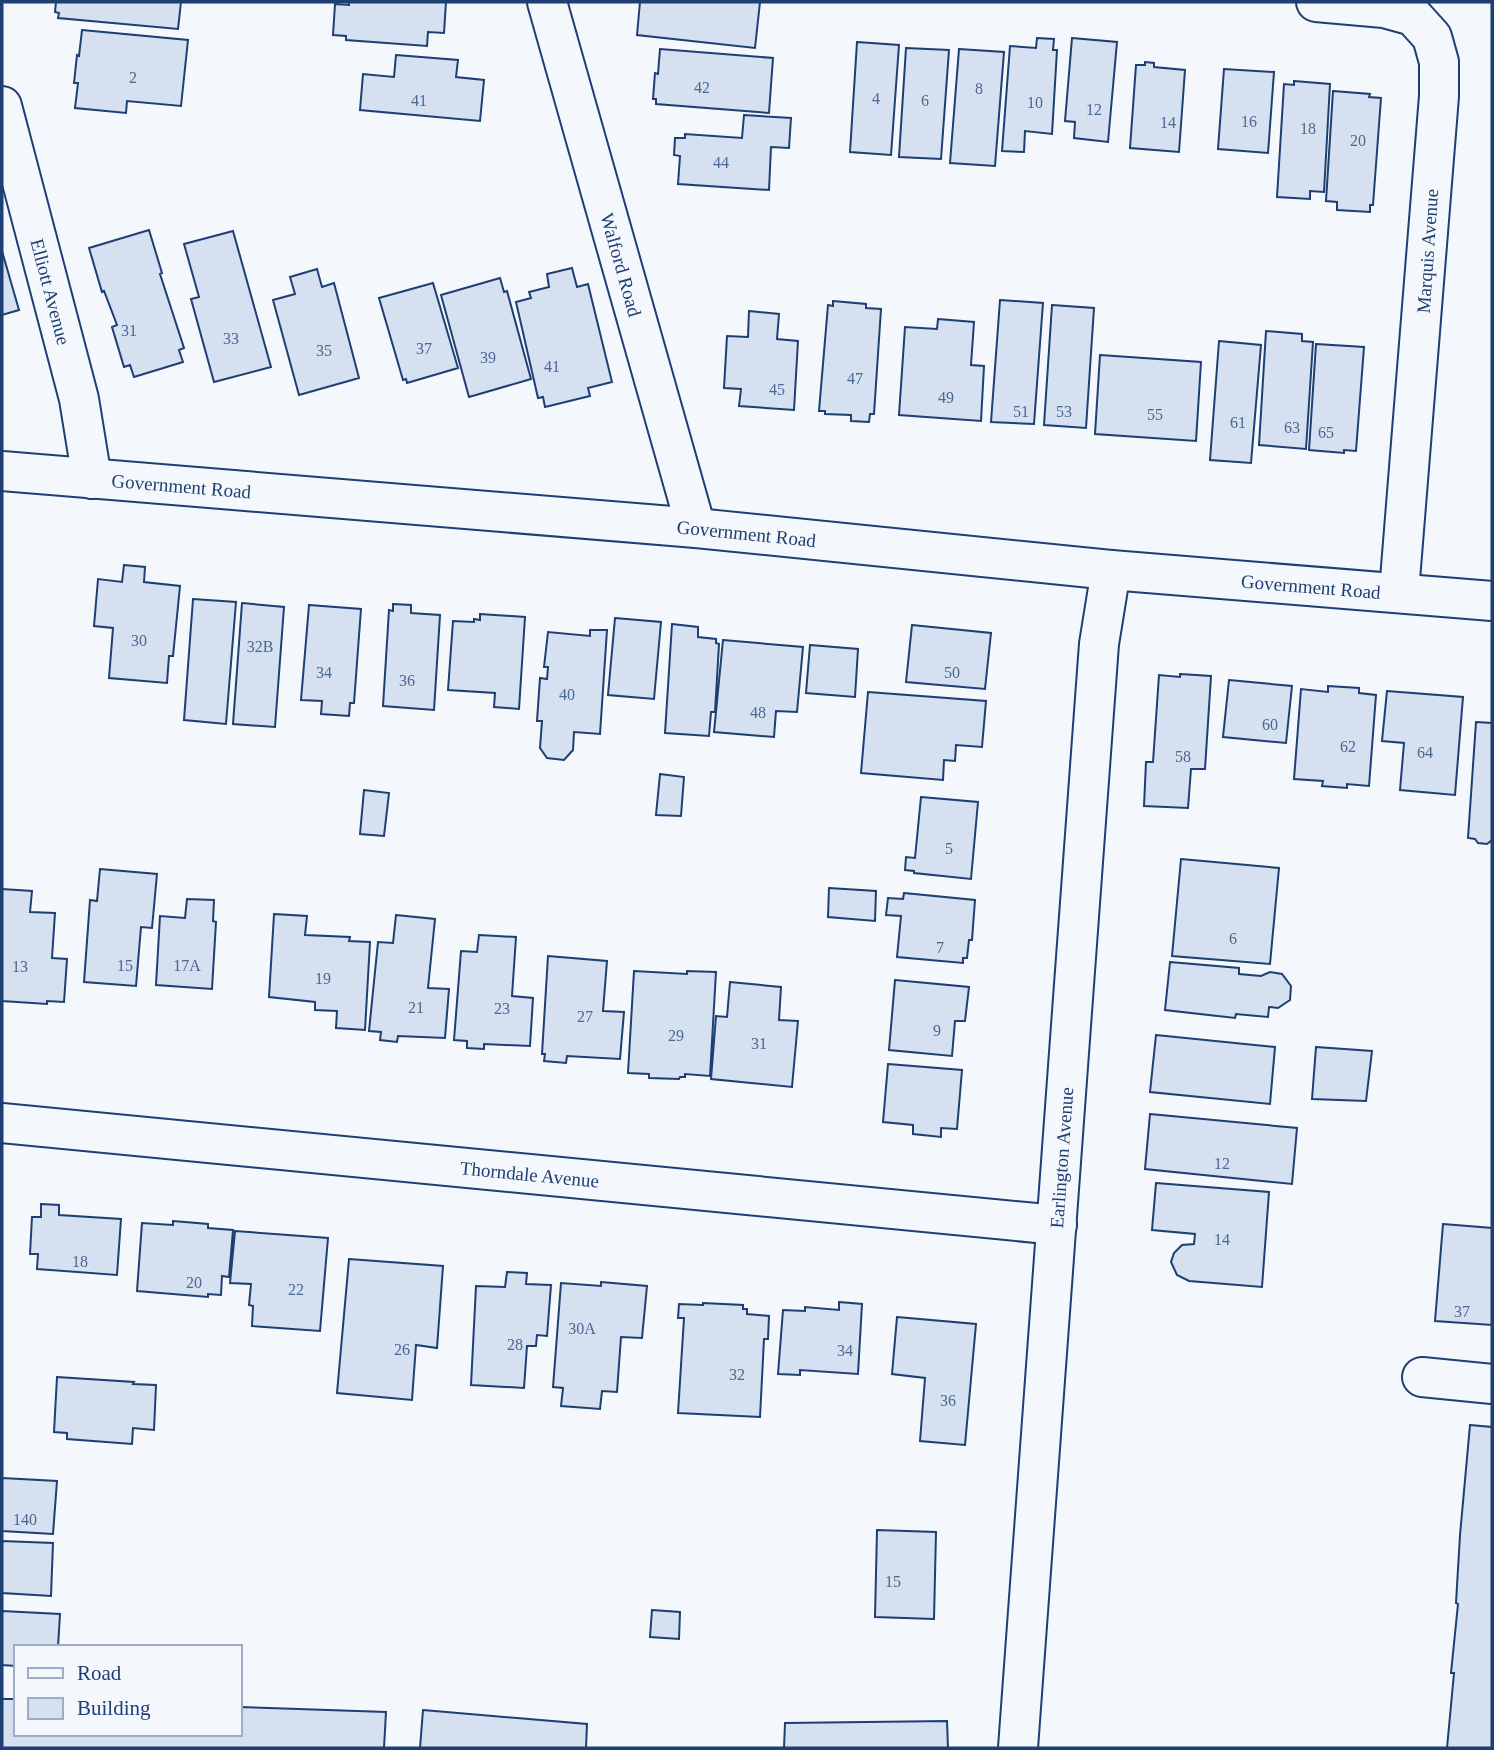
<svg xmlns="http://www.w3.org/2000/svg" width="1494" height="1750" viewBox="0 0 1494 1750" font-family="Georgia,serif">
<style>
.building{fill:#d5e0f0;stroke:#1d3f73;stroke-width:2}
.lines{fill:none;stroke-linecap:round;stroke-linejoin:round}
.minor-casing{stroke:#1d3f73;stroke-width:42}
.minor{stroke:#f4f7fb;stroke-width:38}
.labels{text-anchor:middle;stroke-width:5;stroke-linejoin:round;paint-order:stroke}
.number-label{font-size:16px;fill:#4b6792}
.street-label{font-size:19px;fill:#1d3f73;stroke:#f4f7fb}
</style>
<rect width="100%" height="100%" fill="#f4f7fb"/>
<path class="building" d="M56,2H181L178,29L58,18L59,13L55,12Z
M349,2H446L444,33L428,32L427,46L346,40V36L333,35L335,4L349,5Z
M640,2H760L755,48L637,35Z
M82,30L188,40L181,106L127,101L126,113L75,108L78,83H74L77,55L79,56Z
M1037,38L1054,39L1053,50H1057L1052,134L1025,131L1024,152L1002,151L1010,46L1036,48Z
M1072,38L1117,42L1108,142L1074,138L1075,122L1065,121Z
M857,42L899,45L891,155L850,152Z
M906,48L949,50L941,159L899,157Z
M660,49L773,58L769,113L656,104V99H653L655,73L658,74Z
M959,49L1004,52L995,166L950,163Z
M396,55L458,60L456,77L484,80L480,121L360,110L363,74L394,77Z
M1145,62L1154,63V67L1185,70L1179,152L1130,148L1136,65H1145Z
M1224,69L1274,72L1268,153L1218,149Z
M1294,81L1330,84L1324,192L1310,191V199L1277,197L1284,84L1294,85Z
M1333,91L1370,94L1369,97L1381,98L1373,205H1370V212L1337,210V202L1326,201Z
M744,115L791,118L789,148L771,147L769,190L678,184L680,156L674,155L675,138H685V134L742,138Z
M149,230L162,273L160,274L184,348L179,350L183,362L134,377L130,365L124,367L112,327L117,325L104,291L102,292L89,248Z
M233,231L271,367L214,382L191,299L199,297L184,244Z
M2,251L19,310L2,315Z
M572,268L577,287L588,284L612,382L588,388L590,396L545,407L543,397L538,398L516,302L531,298L529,292L549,287L547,274Z
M317,269L322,287L334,283L359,378L299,395L273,300L295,294L290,277Z
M500,278L504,292L507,291L531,379L469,397L441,295Z
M433,283L458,368L407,383L406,379L403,380L379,298Z
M1000,300L1043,303L1034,424L991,422Z
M833,301L866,304V308L881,309L874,414H870L869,422L851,421V415L825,414V411H819L828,305L833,306Z
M1052,305L1094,308L1086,428L1044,425Z
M749,311L779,314L777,339L798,341L794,410L739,406L741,389L724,388L727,336L748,337Z
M938,319L974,322L971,365L984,366L981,421L899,415L905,327L937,329Z
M1266,331L1302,334V341L1313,342L1306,449L1259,445Z
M1219,341L1261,345L1251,463L1210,460Z
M1316,344L1364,347L1356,451L1344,450V453L1309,450Z
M1100,355L1201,362L1196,441L1095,434Z
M124,565L145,567L144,582L180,586L173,656H169L167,683L109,678L113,628L94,626L98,579L122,582Z
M193,599L236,602L226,724L184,720Z
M242,603L284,607L275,727L233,724Z
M393,604L411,605V613L440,615L434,710L383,706L389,610L393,611Z
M309,605L361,609L354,703H350L349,716L321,714L322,701L301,700Z
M480,614L525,617L519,709L494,707L495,693L448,690L453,621L474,622V619L480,620Z
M615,618L661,622L654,699L608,695Z
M672,624L698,627V637L716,639V643L719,644L715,712H711L709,736L665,733Z
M912,625L991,633L985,689L906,682Z
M590,630H607L600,734L574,732L573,750L564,760L547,758L540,748L542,721H537L540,678L547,679L548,667H544L548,632L590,636Z
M723,640L803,647L797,712L776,711L774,737L714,732Z
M810,645L858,649L855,697L806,693Z
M1180,674L1211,676L1205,769H1191L1188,808L1144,806L1146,762H1153L1159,675L1180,677Z
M1229,680L1292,686L1286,743L1223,737Z
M1328,686L1359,688V693L1376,695L1369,786L1347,784V788L1322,786L1323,781L1294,779L1301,689L1328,692Z
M1387,691L1463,697L1455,795L1400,790L1404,743L1382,741Z
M868,692L986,701L982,747L956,745L955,761L944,760L943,780L861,773Z
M1476,722L1492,723V840L1487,844L1478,843L1475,839L1468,838Z
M660,774L684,777L681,816L656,815Z
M364,790L389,793L384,836L360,834Z
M921,797L978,802L971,879L914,873V871L905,870L906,857L915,858Z
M1181,859L1279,868L1270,964L1172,956Z
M100,869L157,874L152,928L141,927L136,986L84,982L90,900L97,901Z
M829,888L876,891L875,921L828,917Z
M2,889L32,891L30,912L55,913L52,958L67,959L64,1002L47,1001V1004L2,1001Z
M904,893L975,900L972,940H969L967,958H963V963L897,957L901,916L886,915L888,898L903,899Z
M187,899L214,900L213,921L216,922L212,989L156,985L160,916L185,918Z
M274,914L307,916L305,935L350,937L349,941L370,942L365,1030L336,1028L337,1011L315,1010V1002L269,997Z
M396,915L435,919L428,988L449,989L445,1038L398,1036L397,1042L380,1040L381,1032L369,1031L378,942L393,943Z
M479,935L516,937L512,996L533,998L530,1046L484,1044V1049L467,1048V1041L454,1040L461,951L477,952Z
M548,956L607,961L603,1011L624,1012L620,1059L567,1056L566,1063L544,1061L545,1054H542Z
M1170,962L1239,968V974L1261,976L1270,972L1282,974L1291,986L1290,1000L1278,1008L1269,1007L1268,1017L1236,1014L1235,1018L1165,1010Z
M634,971L687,974V971L716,972L710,1076L685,1074V1077H680L679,1079L649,1078V1074L628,1073Z
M895,980L969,987L965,1021H955L952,1056L889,1050Z
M730,982L781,987L779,1020L798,1021L792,1087L711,1079L716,1016L727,1017Z
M1156,1035L1275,1047L1270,1104L1150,1092Z
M1316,1047L1372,1051L1366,1101L1312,1099Z
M888,1064L962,1070L957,1129L941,1128V1137L913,1134V1125L883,1122Z
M1150,1114L1297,1128L1292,1184L1145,1169Z
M1156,1183L1269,1192L1262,1287L1189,1281L1177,1275L1171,1262L1174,1253L1182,1245L1194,1244L1195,1234L1152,1230Z
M41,1204L59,1205V1215L121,1219L117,1275L37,1269L38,1254H30L32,1217H41Z
M173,1221L208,1224V1228L233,1230L229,1277L222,1276L221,1295L208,1294V1297L137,1291L142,1223L173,1225Z
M1443,1224L1492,1228V1325L1435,1321Z
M235,1231L328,1238L320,1331L252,1326L253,1306L249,1305L251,1284L230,1283Z
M349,1259L443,1266L437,1348L416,1345L412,1400L337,1393Z
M507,1272L527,1273L526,1284L551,1285L547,1336L537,1335L536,1346H527L524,1388L471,1385L476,1286L505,1287Z
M601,1282L647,1286L642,1338L621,1337L617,1392L602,1391L600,1409L561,1406L563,1388L553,1387L561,1283L601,1286Z
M839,1302L862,1304L858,1374L800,1370V1375L778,1374L783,1310L805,1311V1307L839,1310Z
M703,1303L743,1305V1309H747V1314L769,1316L768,1339H764L760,1417L678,1413L684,1318H678L679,1304L703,1305Z
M897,1317L976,1324L965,1445L920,1441L925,1378L892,1374Z
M57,1377L134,1382L133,1384L156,1385L154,1430L133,1428L132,1444L67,1439V1433L54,1432Z
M1470,1425L1492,1427V1748H1447L1454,1673H1451L1458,1604L1456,1603L1460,1535Z
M2,1478L57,1481L53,1534L2,1531Z
M877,1530L936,1532L934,1619L875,1617Z
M2,1541L53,1543L51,1596L2,1593Z
M652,1610L680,1612L679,1639L650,1637Z
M2,1611L60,1614L58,1647H16V1666L2,1665Z
M2,1699H16V1734H240V1707L386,1712L384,1748H2Z
M423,1710L587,1724L586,1748H420Z
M947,1721L948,1748H784L785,1723Z"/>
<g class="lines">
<g class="minor-casing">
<g id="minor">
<path id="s1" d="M547,2L696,528"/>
<path d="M1316,2L1384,8L1413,16L1432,37L1439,62V96L1399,592"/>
<path id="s2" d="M2,106L79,399L92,479"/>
<path id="s3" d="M2,471L696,528L1111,570L1492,601"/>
<path id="s4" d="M2,1123L1057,1225"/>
<path d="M1422,1377L1492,1384"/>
<path id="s5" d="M1018,1748L1099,644L1111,570"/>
</g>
</g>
<use href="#minor" class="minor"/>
</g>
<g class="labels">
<g class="number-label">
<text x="133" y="83">2</text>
<text x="702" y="93">42</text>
<text x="979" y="94">8</text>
<text x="876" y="104">4</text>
<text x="419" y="106">41</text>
<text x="925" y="106">6</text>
<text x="1035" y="108">10</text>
<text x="1094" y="115">12</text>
<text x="1249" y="127">16</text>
<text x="1168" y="128">14</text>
<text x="1308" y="134">18</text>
<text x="1358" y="146">20</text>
<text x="721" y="168">44</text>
<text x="129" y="336">31</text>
<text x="231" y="344">33</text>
<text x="424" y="354">37</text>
<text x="324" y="356">35</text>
<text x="488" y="363">39</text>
<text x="552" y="372">41</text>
<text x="855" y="384">47</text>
<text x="777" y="395">45</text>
<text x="946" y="403">49</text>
<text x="1021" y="417">51</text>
<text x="1064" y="417">53</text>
<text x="1155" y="420">55</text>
<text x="1238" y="428">61</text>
<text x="1292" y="433">63</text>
<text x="1326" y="438">65</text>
<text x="139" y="646">30</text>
<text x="260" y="652">32B</text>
<text x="324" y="678">34</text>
<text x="952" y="678">50</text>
<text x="407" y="686">36</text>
<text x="567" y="700">40</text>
<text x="758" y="718">48</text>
<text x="1270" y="730">60</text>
<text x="1348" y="752">62</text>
<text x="1425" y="758">64</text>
<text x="1183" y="762">58</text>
<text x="949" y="854">5</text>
<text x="1233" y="944">6</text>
<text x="940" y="953">7</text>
<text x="125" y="971">15</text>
<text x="187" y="971">17A</text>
<text x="20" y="972">13</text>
<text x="323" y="984">19</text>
<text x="416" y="1013">21</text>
<text x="502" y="1014">23</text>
<text x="585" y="1022">27</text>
<text x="937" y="1036">9</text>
<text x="676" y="1041">29</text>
<text x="759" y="1049">31</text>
<text x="1222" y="1169">12</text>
<text x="1222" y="1245">14</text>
<text x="80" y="1267">18</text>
<text x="194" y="1288">20</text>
<text x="296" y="1295">22</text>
<text x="1462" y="1317">37</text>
<text x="582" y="1334">30A</text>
<text x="515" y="1350">28</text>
<text x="402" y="1355">26</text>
<text x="845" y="1356">34</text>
<text x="737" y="1380">32</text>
<text x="948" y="1406">36</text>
<text x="25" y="1525">140</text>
<text x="893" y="1587">15</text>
</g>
<g class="street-label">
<text transform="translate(1427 251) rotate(-86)" y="7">Marquis Avenue</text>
<text dy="7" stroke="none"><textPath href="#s1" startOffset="273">Walford Road</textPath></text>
<text dy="7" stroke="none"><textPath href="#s2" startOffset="192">Elliott Avenue</textPath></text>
<text dy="7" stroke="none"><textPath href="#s3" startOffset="180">Government Road</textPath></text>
<text dy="7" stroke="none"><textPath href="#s3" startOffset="747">Government Road</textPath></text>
<text dy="7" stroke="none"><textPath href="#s3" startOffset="1314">Government Road</textPath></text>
<text dy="7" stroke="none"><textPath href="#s5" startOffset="592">Earlington Avenue</textPath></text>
<text dy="7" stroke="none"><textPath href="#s4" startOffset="530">Thorndale Avenue</textPath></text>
</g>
</g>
<rect width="1494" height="1750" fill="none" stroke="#1d3f73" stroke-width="7"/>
<rect x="14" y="1645" width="228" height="91" fill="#f4f7fb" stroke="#9eadc5" stroke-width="2"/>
<rect x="28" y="1668" width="35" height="10" fill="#f4f7fb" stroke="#9eadc5" stroke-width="2"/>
<text x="77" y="1680" font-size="21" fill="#1d3f73">Road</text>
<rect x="28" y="1698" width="35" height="21" fill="#d5e0f0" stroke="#9eadc5" stroke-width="2"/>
<text x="77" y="1715" font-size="21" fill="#1d3f73">Building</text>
</svg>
